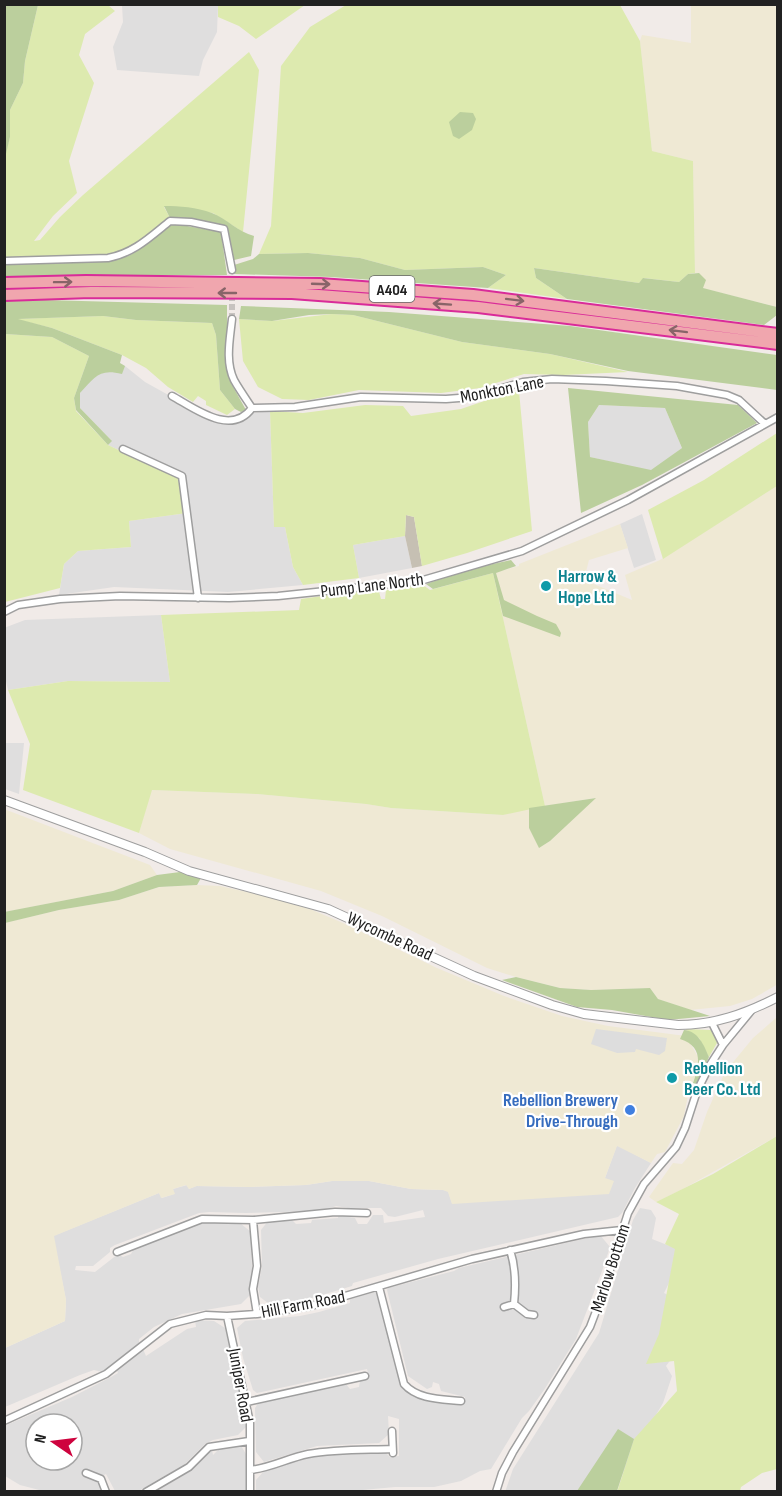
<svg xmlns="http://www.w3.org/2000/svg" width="782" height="1496" viewBox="0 0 782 1496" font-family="'Sofia Sans Condensed',sans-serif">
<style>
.residential{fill:#dfdede;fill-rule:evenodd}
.construction{fill:#c6c0b3}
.farmland{fill:#efe9d4}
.grass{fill:#ddeaaf}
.forest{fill:#bbcf9d;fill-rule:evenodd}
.parking{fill:#ddd}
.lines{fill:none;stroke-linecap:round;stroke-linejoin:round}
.minor-tunnel{stroke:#c7c3c0;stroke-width:6;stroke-dasharray:6 3;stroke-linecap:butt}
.minor-casing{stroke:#9e9e9e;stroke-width:9}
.tertiary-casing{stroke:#9e9e9e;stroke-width:10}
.trunk-casing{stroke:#d92b99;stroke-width:14}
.minor{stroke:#fff;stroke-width:6}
.tertiary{stroke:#fff;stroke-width:8}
.trunk{stroke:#f0a6ae;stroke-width:10}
.oneway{stroke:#886468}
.culture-dot{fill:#0f9aa8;stroke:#fff;stroke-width:2}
.shop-dot{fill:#3f7fe0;stroke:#fff;stroke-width:2}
.labels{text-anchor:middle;stroke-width:4.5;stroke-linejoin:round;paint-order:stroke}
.shield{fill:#fff;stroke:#646464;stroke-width:1.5}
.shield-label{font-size:16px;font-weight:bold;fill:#212121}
.street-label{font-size:18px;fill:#212121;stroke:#fff}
.culture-label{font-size:18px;font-weight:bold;fill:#0d838f;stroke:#fff;text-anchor:start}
.shop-label{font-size:18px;font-weight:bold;fill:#366cbe;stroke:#fff;text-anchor:end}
</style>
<rect width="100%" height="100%" fill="#f1ebe8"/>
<path class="residential" d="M122,5H218L217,32L203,60L199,76L117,70L113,47L123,22Z
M100,354L125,366L145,382L208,417L243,419L253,413L270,411L274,527H285L293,567L303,585L228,592L114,587L59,595L64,564L78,551L131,547L129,521L187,513L171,474L108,445L111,440L80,408V393Z
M599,405L665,408L682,448L651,471L590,457L588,422Z
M642,514L656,560L634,568L620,524Z
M405,536L412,568L359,578L353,545Z
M161,615L170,682L68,681L8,690L5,677L4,628L25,620Z
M5,743H24L19,794L5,789Z
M617,1145L651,1163L635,1188L622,1213L618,1217L438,1259L353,1283L352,1286L302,1301L272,1306L260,1297L258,1287L262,1266L261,1230L268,1221L292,1220L296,1224L311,1223L312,1220L338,1218V1215L355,1218L358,1224H367L373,1215H383L384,1223L425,1217L423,1210L395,1217L388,1216L381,1208H348L336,1206L321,1211L245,1213L209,1212L199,1213L115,1245L110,1248V1252L93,1266H76L75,1270L95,1272L118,1254L123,1257L131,1254L134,1248L203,1222L240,1223L251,1232V1236L252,1269L250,1295L241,1304L182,1314L154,1327L139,1339V1346L118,1363L102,1372L94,1370L80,1375L5,1407V1348L65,1321L66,1300L53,1236L159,1193L162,1198L174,1194L173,1189L187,1185L189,1189L196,1186L249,1187L306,1185L332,1181H369L411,1189L443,1190L448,1191L452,1203L605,1178Z
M640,1208L651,1210L656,1218L652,1239L680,1250L673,1275L664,1293L691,1306L672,1358L666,1366L672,1376L663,1403L632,1455L614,1491L505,1492L513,1469L599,1333L633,1220Z
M600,1235L610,1247L602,1271L576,1339L544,1390L529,1411L522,1418L491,1469L480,1471L461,1481L434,1487H395L352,1491H256V1480L264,1471L311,1456L327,1454L385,1452L390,1457L399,1456V1419L388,1416L389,1434L379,1443L317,1446L264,1462L256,1452L255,1408L259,1402L345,1383L350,1389L359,1387L360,1380L369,1377L367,1369L257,1393L253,1390L243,1358L237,1328L245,1321L300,1316L319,1312L350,1303V1299L375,1292L378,1293L404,1387L442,1400L463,1404L465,1397L441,1391L439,1384L433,1382L432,1387L427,1389L408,1376L387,1290L388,1288L454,1271L459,1268Z
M195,1320L214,1321L225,1328L246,1416V1427L238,1435L213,1440L205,1444L184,1465L137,1492L115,1491L106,1474L96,1479L103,1491H43L20,1485L5,1476L4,1426L72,1397L111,1377L118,1373L116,1369L143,1349L146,1356L187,1329L196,1327ZM36,1424H72V1460H36Z
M240,1444L246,1454L247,1491L155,1492L190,1471L212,1450L213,1455L220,1448Z"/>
<path class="construction" d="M406,515L414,517L422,566L412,568L405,536Z"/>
<path class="farmland" d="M691,5H777V307L702,288L699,273H695L693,161L652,151L640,41L642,35L691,43Z
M777,486L778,984L773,987L752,999L730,1006L690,1010L658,999L650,988L591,990L560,988L516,977L487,968L382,916L321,891L170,849L139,833L151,790L257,794L366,804L391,808L503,815L529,808V828L540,847L550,841L595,798L545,806L493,573L519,566V564L620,524L628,548L589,560L584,580L632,600L625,575L660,560Z
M4,809L150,865L157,875L113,891L5,912Z
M197,885L220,886L265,896L310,909L343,923L437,968L504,996L562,1016L608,1026L686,1036L701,1062L688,1095L684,1116L665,1152L657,1154L651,1163L617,1146L605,1178L614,1181L609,1194L452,1204L448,1192L443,1190L411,1189L369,1181H332L306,1185L249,1187L197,1186L189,1189L186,1185L173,1189L175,1194L161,1198L159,1193L54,1236L66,1300L65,1321L5,1348L4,923L59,910L119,900L159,887Z
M777,1017V1136L681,1190L656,1202L649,1197L673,1163L682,1164L694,1150L707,1112L725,1072L753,1038Z"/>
<path class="grass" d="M38,5H108L115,11L85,34L79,55L94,83L69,161L77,193L53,216L34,241L40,240L60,217L83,195L249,52L259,70L243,232L213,213L164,207L170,218L138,242L117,254L5,258L4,158L10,137V110L23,83L25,61Z
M218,5V4L305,5L256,39L239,26L218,17Z
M346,5H620L640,41L652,151L693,161L695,273L688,274L679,282L644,278L639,283L534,268L536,278L567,299L488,288L506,275L483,267L405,270L360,258L308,253L259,254L271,226L281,66L310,27Z
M332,314L353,315L462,342L550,354L628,372L563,375L524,374L480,388L441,393L359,390L309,400L282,399L258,387L243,361L239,319L272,321Z
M103,316L136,320L212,323L216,335L220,390L235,409L227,415L206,405V401L198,396L193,402L168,387L146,368L122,355L52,328L15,319Z
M5,334L52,337L89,356L74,398L76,411L108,445L180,479L187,513L129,521L131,547L78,551L64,564L60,588L5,602Z
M519,391L532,531L467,553L422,566L414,517L406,515L405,536L353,545L359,578L303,585L293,567L285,527H274L270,411L303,413L365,405L403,406L411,416L461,409L493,398Z
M777,433V486L663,559L648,510L704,480Z
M493,573L545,806L503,815L391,808L366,804L257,794L152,790L139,833L23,790L30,744L8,690L68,681L170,682L161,615L299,610L301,599L378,588L381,599H385L386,590L423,585L430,590Z
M685,1029L711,1030L715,1033L717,1043L709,1057L699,1038Z
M777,1136V1469L762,1473L741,1487L740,1491L617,1492L634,1439L677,1391L674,1361L646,1364L659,1334L675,1249L665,1244L679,1214L656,1202L713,1174Z"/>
<path class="forest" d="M5,4L38,5L25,61L23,83L10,110V137L5,158Z
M460,112L473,113L476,119L472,130L459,139L453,136L449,122Z
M164,206C180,206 196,207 212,213C227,219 238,232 254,236L251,256L234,260L225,226L170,218Z
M170,223L221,232L227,275H138L5,278V263C31,262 110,265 130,255C145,247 158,234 170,223Z
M308,253L360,258L405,270L483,267L506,275L488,288L331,277L235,274L234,265L253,259L259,254Z
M534,268L639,283L643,278L679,282L688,274L699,273L706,280L703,288L777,307V315L764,325L567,299L536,278Z
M45,300L227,305V369L231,383L246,410L241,412L235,409L220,390L216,335L212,323L136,320L103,316L18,319L52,328L122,355L120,363L125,366L122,374C99,368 95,377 80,393V408L112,441L108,445L76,410L74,398L89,356L52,337L5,334L4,301Z
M241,306L389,312L570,326L777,355V390L628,371L550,354L462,342L353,315L332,314L309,315L272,321L239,319Z
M568,388L738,405L757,423L642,485L581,513ZM599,405L665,408L682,448L651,470L590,457L588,422Z
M511,560L516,566L496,573L504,600L537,616L556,624L561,633L560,637L503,616L493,573L433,589L426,584L470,569Z
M596,798L550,841L539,848L529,828V808Z
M180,872L201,878L197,885L159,887L119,900L59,910L5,923L4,912L113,891L157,875Z
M516,977L560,988L591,990L650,988L658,999L710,1016L668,1020L612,1010L577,1007L502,980Z
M684,1030C698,1031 704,1045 709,1057L697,1084L693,1083C700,1064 703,1046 680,1039Z
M618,1429L634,1439L617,1491H577Z"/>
<path class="parking" d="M596,1029L667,1038L665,1051L659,1055L636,1049L635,1052L617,1053L591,1044Z"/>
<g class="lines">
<path class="minor-tunnel" d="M232,319V270"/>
<g class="minor-casing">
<path id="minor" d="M4,261L108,258C134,253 150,237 170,221L191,222L224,229L232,270
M232,319C230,339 225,361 234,380C239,389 246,399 252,408
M172,396C194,408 231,437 252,408
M252,408L295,407L361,397L446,399L472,397L523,382L552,379L606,381L677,386L727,395L739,400L765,424
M123,449L182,476L198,598
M4,612L18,605L60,599L120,596L229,598L278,596L420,581L522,551L628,500L778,417
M712,1023L723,1045
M253,1220L257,1266L253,1289L257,1314
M510,1250C516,1268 516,1285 514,1304
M117,1252L202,1219L253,1220L335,1212L367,1213
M379,1287L404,1384C418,1400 442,1399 461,1401
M504,1307L514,1304L527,1314L534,1315
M227,1316L250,1423V1492
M247,1402L365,1376
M4,1421L106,1374L170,1324L206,1315L227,1316L257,1314L311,1306L472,1259L584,1234L622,1230
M392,1431L393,1453
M250,1470C271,1468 288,1458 308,1454C336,1449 364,1450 392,1449
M86,1473L101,1479L106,1492
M146,1492L189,1467L209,1447L249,1441
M496,1492L502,1473L513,1452L590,1327L601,1298L628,1213L644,1184L676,1147L685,1128L697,1091L710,1065L723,1045L751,1011"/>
</g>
<g class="tertiary-casing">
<path id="tertiary" d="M4,800L145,852L189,871L328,909L474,976L552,1005L584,1014L678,1025C714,1025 745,1014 778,997"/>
</g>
<g class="trunk-casing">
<path id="trunk" d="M4,283L86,281L320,284L473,295L778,334
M4,295L91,292L292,293L478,307L778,344"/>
</g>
<use href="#minor" class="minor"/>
<use href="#tertiary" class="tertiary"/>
<use href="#trunk" class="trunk"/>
</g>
<defs><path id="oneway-shaft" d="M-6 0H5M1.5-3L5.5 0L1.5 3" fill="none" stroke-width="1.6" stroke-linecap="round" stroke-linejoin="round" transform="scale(1.5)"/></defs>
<g class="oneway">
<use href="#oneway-shaft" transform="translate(63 282) rotate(-1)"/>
<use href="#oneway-shaft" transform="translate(321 284) rotate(2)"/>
<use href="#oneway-shaft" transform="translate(227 293) rotate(-180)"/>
<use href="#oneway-shaft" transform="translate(515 300) rotate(7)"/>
<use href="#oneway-shaft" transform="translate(442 304) rotate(-176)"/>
<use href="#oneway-shaft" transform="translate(678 331) rotate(-173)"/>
</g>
<g class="culture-dot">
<circle cx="546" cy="586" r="6"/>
<circle cx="672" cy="1078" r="6"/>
</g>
<circle class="shop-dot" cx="630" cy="1110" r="6"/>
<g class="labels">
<rect class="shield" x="369.5" y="276" width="45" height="26" rx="4.5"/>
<g class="shield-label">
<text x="392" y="295">A404</text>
</g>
<g class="street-label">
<text transform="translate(502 389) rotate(-11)" y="6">Monkton Lane</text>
<text transform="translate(372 585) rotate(-7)" y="6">Pump Lane North</text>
<text transform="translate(390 936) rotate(25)" y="6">Wycombe Road</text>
<text transform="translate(610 1268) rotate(-72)" y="6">Marlow Bottom</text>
<text transform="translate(303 1304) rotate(-11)" y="6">Hill Farm Road</text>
<text transform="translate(241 1385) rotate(80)" y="6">Juniper Road</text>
</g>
<g class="culture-label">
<text x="558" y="582">Harrow &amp;<tspan x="558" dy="21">Hope Ltd</tspan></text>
<text x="684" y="1074">Rebellion<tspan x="684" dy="21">Beer Co. Ltd</tspan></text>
</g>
<g class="shop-label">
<text x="618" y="1106">Rebellion Brewery<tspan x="618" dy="21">Drive-Through</tspan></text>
</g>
</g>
<rect width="782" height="1496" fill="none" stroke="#212121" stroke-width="12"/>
<g transform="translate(54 1442) rotate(284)"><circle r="28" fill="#ffffff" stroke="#a6a6a6" stroke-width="1.5"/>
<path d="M0-4.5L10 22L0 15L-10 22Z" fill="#ce033e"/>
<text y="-9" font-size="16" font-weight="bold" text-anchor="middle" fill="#212121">N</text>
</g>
</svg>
